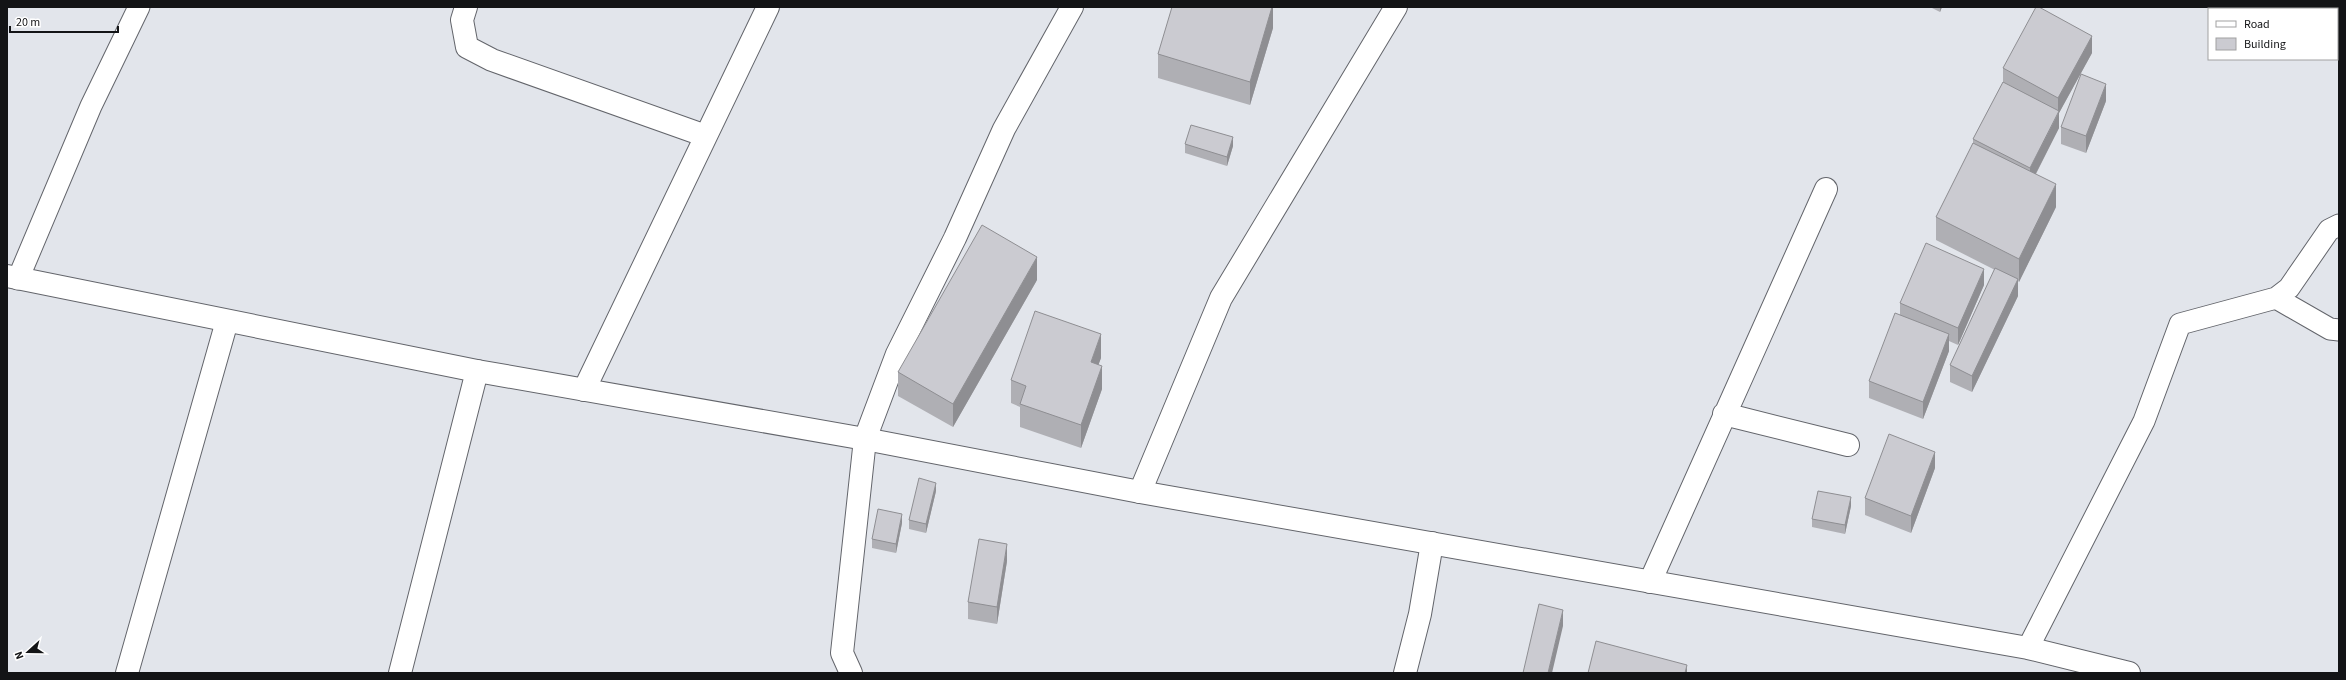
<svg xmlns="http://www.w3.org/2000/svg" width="2346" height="680" viewBox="0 0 2346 680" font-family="'Source Sans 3',sans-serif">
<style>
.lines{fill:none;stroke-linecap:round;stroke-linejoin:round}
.service-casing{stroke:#63656b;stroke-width:23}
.minor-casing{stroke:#63656b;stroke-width:24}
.tertiary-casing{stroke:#63656b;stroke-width:24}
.service{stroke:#fff;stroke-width:21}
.minor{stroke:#fff;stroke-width:22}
.tertiary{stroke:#fff;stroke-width:22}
.wall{fill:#afafb4}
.shaded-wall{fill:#8e8e92}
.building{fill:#cbcbd1;stroke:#8e8e92}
</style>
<rect width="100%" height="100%" fill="#e2e5eb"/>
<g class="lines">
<g class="service-casing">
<path id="service" d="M18,279L91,106L139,7
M2276,298L2330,329L2339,330
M2028,648L2144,421L2180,324L2276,298L2289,288L2329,230L2339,225"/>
</g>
<g class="minor-casing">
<path id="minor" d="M466,7L462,20L467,47L492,60L706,136
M584,390L768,7
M1724,414L1848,445
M1140,492L1221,298L1396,7
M1650,582L1826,189
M127,673L227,321
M400,673L477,371
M851,673L842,653L865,439L897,354L955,238L1004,129L1072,7
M1405,673L1420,614L1432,543"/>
</g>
<g class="tertiary-casing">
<path id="tertiary" d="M7,276L477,371L865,439L1140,492L2028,648L2129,673"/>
</g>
<use href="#service" class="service"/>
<use href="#minor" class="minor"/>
<use href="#tertiary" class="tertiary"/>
</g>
<path class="wall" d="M1273,7V28L1250,105L1158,78V54Z
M1930,7H1942L1940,12Z
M2092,53L2059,113V128L2036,174L2056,207L2019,282L2018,281V296L1972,392L1950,382V365L1995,270L1936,240V217L1973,143V139L2003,82V68Z
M2106,101L2086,153L2061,144V127Z
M1185,144L1233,146L1227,166L1185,153Z
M1037,280L953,427L898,396V372Z
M1984,285L1958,345L1949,341V351L1923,419L1869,398V381L1900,314V303Z
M1101,358L1098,365L1102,389L1081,448L1020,427V407L1011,403V380Z
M1935,468L1911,533L1865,515V498Z
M936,491L926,533L909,529V520Z
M1851,506L1845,534L1812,527V519Z
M902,523L896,553L872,548V539Z
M1007,561L997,624L968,619V602Z"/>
<path class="shaded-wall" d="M1272,7H1273V28L1250,105V82Z
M1940,7H1942L1940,12Z
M2092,36V53L2059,113V128L2030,185V168L2058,114V98Z
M2106,84V101L2086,153V136Z
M1233,137V146L1227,166V157Z
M2056,184V207L2019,282V259Z
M1037,257V280L953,427V404Z
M1984,269V285L1958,345V328Z
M2018,279V296L1972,392V376Z
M1101,334V358L1091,385V362Z
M1949,334V351L1923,419V402Z
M1102,366V389L1081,448V425Z
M1935,452V468L1911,533V516Z
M936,483V491L926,533V524Z
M1851,497V506L1845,534V525Z
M902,514V523L896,553V544Z
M1007,544V561L997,624V607Z
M1563,610V626L1552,673H1548Z
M1687,665V673H1685Z"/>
<path class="building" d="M1172,7H1272L1250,82L1158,54Z
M2036,7H2039L2092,36L2058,98L2003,68Z
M2081,74L2106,84L2086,136L2061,127Z
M2003,82L2059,111L2030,168L1973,139Z
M1191,125L1233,137L1227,157L1185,144Z
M1973,143L2056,184L2019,259L1936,217Z
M982,225L1037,257L953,404L898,372Z
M1926,243L1984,269L1958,328L1900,303Z
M1995,268L2018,279L1972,376L1950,365Z
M1035,311L1101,334L1091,362L1102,366L1081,425L1020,404L1026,386L1011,380Z
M1895,313L1949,334L1923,402L1869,381Z
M1889,434L1935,452L1911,516L1865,498Z
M919,478L936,483L926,524L909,520Z
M1818,491L1851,497L1845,525L1812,519Z
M878,509L902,514L896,544L872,539Z
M979,539L1007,544L997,607L968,602Z
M1539,604L1563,610L1548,673H1523Z
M1596,641L1687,665L1685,673H1588Z"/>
<rect width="2346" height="680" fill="none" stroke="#131416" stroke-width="16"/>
<rect x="2208" y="8" width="130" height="52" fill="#ffffff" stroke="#a1a1a2"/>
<rect x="2216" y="21" width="20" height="6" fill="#ffffff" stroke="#a1a1a2"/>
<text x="2244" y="28" font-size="12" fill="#131416">Road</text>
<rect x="2216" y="38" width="20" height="12" fill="#cbcbd1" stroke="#a1a1a2"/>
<text x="2244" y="48" font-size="12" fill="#131416">Building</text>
<g transform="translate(28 652) rotate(249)" stroke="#ffffff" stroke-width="3" paint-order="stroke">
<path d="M0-3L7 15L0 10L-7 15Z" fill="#131416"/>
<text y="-6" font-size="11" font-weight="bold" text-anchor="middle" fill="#131416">N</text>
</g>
<path d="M10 26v6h108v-6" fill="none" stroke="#131416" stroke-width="2"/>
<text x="16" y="26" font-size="12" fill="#131416" stroke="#ffffff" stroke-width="3" paint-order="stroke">20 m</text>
</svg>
